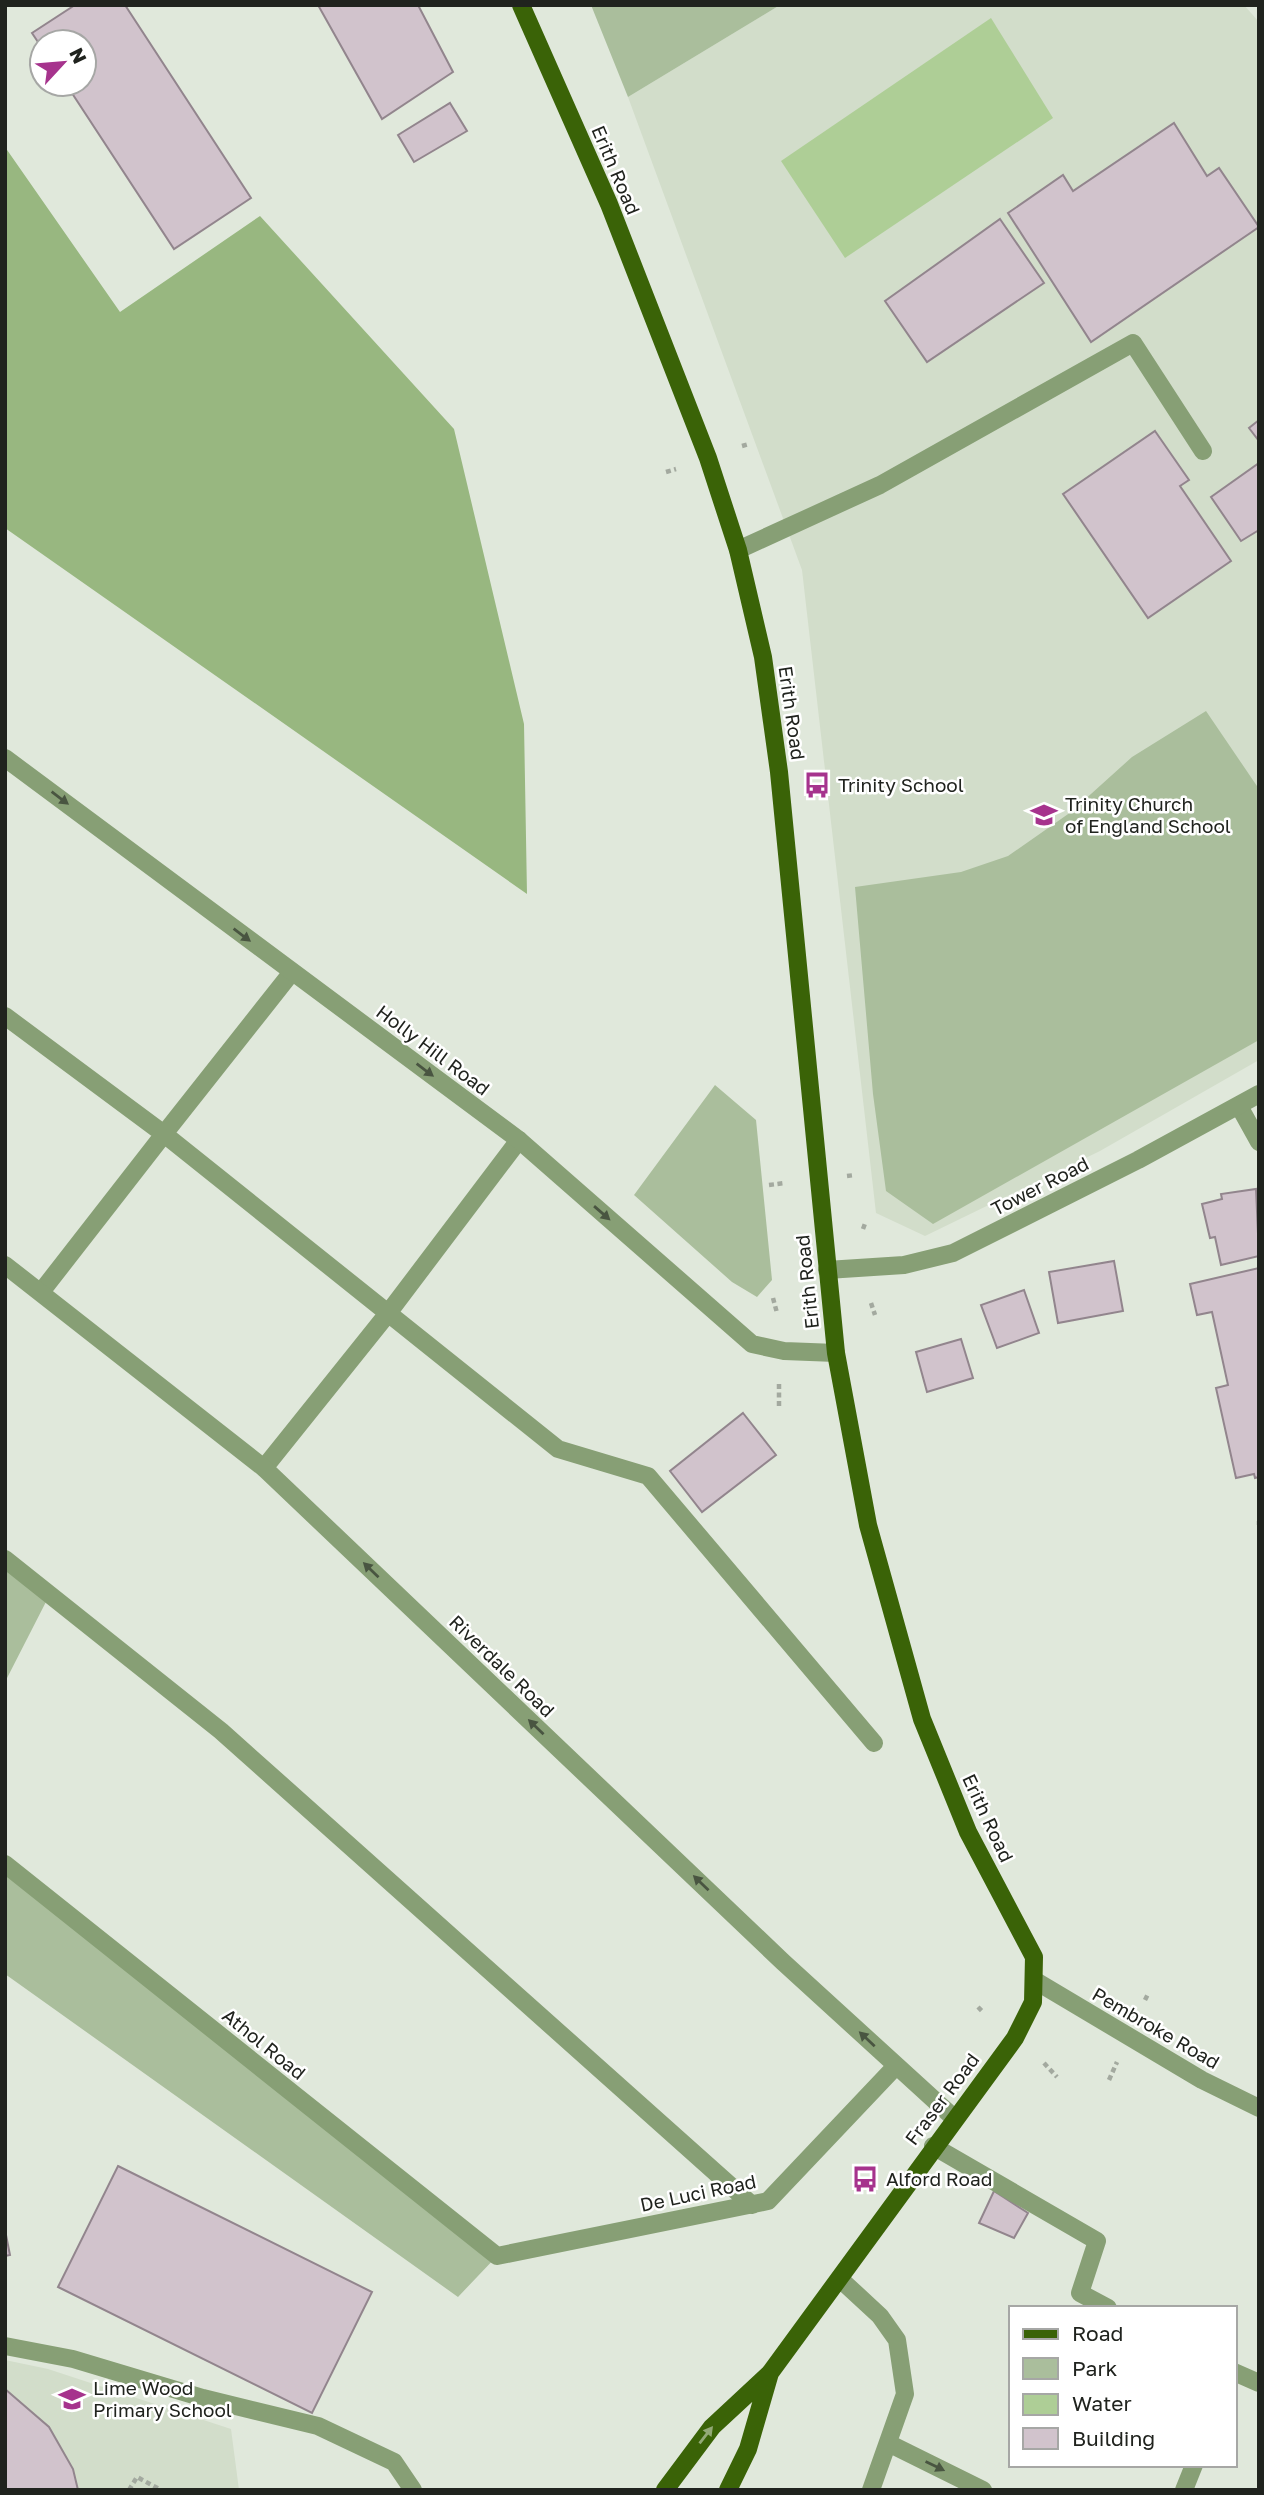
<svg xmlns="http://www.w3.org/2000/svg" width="1264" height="2495" viewBox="0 0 1264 2495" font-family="'Golos Text',sans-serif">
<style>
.built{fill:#d2ddca}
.green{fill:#aabe9c}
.forest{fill:#98b780}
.water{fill:#aece96}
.building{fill:#d1c3cc;stroke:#92858d;stroke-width:2}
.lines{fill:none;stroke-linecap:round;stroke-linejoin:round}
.path{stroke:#a3a99f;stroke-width:4.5;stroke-dasharray:5 3.5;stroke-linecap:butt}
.lane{stroke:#879f75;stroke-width:18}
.street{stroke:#879f75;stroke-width:18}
.primary{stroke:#3a6307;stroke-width:18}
.oneway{fill:#495541}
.oneway2{fill:#93a977}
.labels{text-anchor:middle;stroke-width:5;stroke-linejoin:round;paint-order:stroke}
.street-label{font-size:19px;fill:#20231e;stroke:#fff}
.poi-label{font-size:19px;fill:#20231e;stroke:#fff;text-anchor:start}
</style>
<rect width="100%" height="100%" fill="#e0e8db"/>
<path class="built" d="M780,5H1244L1259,22V1060L1100,1151L925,1236L876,1213L802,570L628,97Z
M5,2360L48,2369L231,2429L239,2490H5Z"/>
<path class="green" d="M591,5H780L628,97Z
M1206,711L1259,789V1040L933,1224L886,1191L873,1094L855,887L961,872L1008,856L1071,812L1132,757Z
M715,1085L756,1120L772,1280L757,1297L732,1282L634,1195Z
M5,1559L50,1594L5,1682Z
M5,1864L497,2256L458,2297L5,1974Z"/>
<path class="forest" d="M5,147L120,312L260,216L454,429L524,724L527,894L5,528Z"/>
<path class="water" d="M991,18L1053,118L845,258L781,161Z"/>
<path class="building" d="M75,5H125L251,198L174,249L66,84H84V42H42V48L32,33Z
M318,5H418L453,72L382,119Z
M450,103L467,131L414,162L398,135Z
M1174,123L1207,176L1219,168L1259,227L1091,342L1008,213L1063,175L1073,191Z
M1000,219L1044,283L927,362L885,301Z
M1259,420V441L1249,428Z
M1155,431L1189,480L1180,486L1231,561L1148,618L1063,494Z
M1259,463V530L1241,541L1211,497Z
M1256,1189L1259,1256L1221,1265L1215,1237L1210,1238L1202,1204L1222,1199L1221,1194Z
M1114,1261L1123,1311L1058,1323L1049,1272Z
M1259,1268V1477L1255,1478L1254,1474L1236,1478L1216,1388L1228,1385L1212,1312L1197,1315L1190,1284Z
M1024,1290L1039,1333L997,1348L981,1305Z
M961,1339L973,1378L927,1392L916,1352Z
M743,1413L776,1455L702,1512L670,1471Z
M118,2166L372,2292L312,2413L58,2287Z
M994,2191L1028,2213L1014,2238L979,2223Z
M5,2230L10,2255L5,2256Z
M5,2389L49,2427L73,2469L78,2490H5Z"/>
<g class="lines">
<path class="path" d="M742,446L749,444
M666,472L676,469
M847,1176L855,1175
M769,1185L785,1183
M863,1229L866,1221
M773,1298L777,1313
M871,1303L875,1315
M779,1406V1382
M1259,1521V1525
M1145,2000L1148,1994
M978,2007L983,2012
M1044,2063L1057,2077
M1109,2080L1117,2062
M129,2490L137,2477L161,2490"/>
<path class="lane" d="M292,972L164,1134L558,1449L648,1476L874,1743
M5,1016L164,1134L41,1292
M1239,1106L1259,1142
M264,1468L389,1312L519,1140
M5,1559L221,1731L752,2205
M933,2146L1097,2241L1080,2293L1108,2308
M5,2346L73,2359L203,2398L318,2426L394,2462L413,2490
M1234,2372L1259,2383
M1184,2490L1194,2465"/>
<path class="street" d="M738,550L880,485L1133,343L1203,451
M5,758L519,1140L752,1344L784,1351L836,1353
M5,1265L264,1468L783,1962L954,2118
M827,1270L904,1265L953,1253L1138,1160L1259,1094
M5,1864L497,2256L768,2201L896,2066
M1034,1980L1202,2080L1259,2108
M840,2279L880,2316L897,2340L905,2394L871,2490
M888,2443L983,2490"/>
<path class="primary" d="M521,5L609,204L708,458L738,550L763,657L779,772L836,1353L868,1525L922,1719L968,1832L1034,1957L1033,2002L1015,2038L770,2373L712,2427L665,2490
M728,2490L748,2449L770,2373"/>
</g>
<defs><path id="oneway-solid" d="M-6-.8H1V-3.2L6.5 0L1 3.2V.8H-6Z" transform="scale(1.75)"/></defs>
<g class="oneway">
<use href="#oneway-solid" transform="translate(60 798) rotate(37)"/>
<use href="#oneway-solid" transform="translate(242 935) rotate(37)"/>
<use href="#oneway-solid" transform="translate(425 1070) rotate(37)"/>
<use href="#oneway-solid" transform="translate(602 1213) rotate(41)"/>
<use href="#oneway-solid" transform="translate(371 1570) rotate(-136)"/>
<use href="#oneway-solid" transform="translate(536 1727) rotate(-136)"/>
<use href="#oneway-solid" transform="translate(701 1883) rotate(-136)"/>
<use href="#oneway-solid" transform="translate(867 2039) rotate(-137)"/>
<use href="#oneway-solid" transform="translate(935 2466) rotate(26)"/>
</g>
<use class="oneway2" href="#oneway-solid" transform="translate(706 2435) rotate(-52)"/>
<defs>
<g id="bus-bare" transform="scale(2.1)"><path d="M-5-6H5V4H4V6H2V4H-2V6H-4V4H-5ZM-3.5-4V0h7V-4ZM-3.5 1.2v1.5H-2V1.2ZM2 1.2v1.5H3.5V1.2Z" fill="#a6338d" stroke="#fff" stroke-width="2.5" paint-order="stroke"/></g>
<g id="school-bare" transform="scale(2.1)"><path d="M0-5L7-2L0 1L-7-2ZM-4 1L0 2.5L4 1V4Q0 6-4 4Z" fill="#a6338d" stroke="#fff" stroke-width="2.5" paint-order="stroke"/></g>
</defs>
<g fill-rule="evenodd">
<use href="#bus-bare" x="817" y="785"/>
<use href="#school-bare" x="1044" y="815"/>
<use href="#bus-bare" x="865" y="2179"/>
<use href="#school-bare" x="72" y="2399"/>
</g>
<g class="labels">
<g class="street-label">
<text transform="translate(616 170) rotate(67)" y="7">Erith Road</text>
<text transform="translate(792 713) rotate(82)" y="7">Erith Road</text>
<text transform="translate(433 1050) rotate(37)" y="7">Holly Hill Road</text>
<text transform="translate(1040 1186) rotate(-27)" y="7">Tower Road</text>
<text transform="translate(807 1282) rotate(-96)" y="7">Erith Road</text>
<text transform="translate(502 1666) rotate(44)" y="7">Riverdale Road</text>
<text transform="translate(988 1818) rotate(65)" y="7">Erith Road</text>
<text transform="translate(1156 2028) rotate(30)" y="7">Pembroke Road</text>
<text transform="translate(264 2044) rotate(39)" y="7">Athol Road</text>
<text transform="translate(942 2099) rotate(-53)" y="7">Fraser Road</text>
<text transform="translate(698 2193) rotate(-12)" y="7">De Luci Road</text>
</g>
<g class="poi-label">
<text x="838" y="792">Trinity School</text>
<text x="1065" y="811">Trinity Church<tspan x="1065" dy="22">of England School</tspan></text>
<text x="886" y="2186">Alford Road</text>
<text x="93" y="2395">Lime Wood<tspan x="93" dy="22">Primary School</tspan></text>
</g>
</g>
<rect width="1264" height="2495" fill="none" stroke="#20231e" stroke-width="14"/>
<rect x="1009" y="2306" width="228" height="161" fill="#ffffff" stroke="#a6a7a5" stroke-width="2"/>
<rect x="1023" y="2329" width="35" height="10" fill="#3a6307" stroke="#a6a7a5" stroke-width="2"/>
<text x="1072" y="2341" font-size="21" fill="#20231e">Road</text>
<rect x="1023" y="2358" width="35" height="21" fill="#aabe9c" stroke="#a6a7a5" stroke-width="2"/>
<text x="1072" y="2376" font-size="21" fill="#20231e">Park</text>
<rect x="1023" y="2394" width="35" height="21" fill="#aece96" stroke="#a6a7a5" stroke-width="2"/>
<text x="1072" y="2411" font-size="21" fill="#20231e">Water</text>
<rect x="1023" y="2428" width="35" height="21" fill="#d1c3cc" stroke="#a6a7a5" stroke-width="2"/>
<text x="1072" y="2446" font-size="21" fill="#20231e">Building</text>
<g transform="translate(63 63) rotate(64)"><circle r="33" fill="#ffffff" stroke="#a6a7a5" stroke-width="2"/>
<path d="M0-5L12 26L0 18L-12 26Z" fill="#a6338d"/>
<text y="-10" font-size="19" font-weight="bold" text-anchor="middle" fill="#20231e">N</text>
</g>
</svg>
